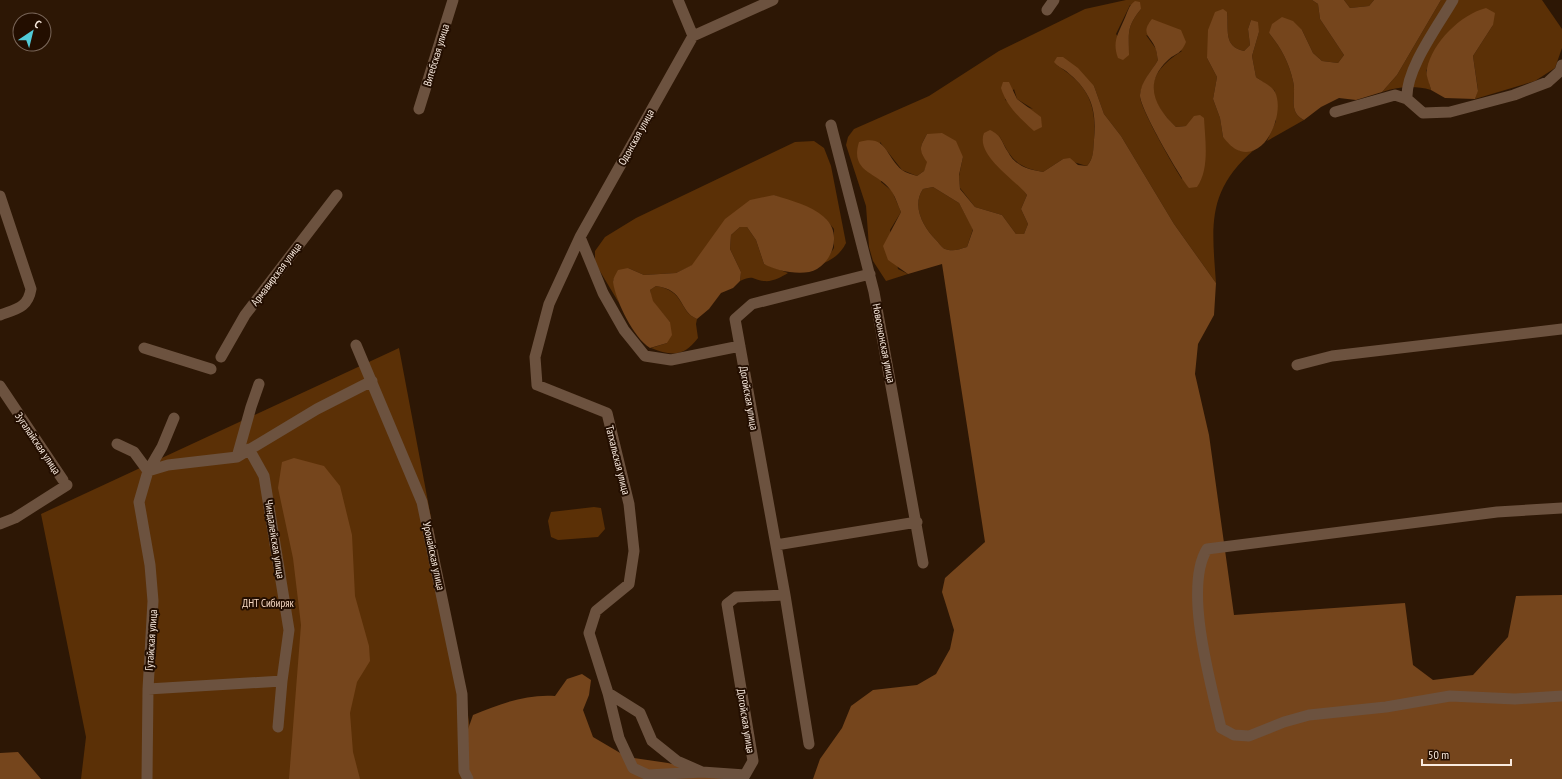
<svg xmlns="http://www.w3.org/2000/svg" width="1562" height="779" viewBox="0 0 1562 779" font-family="'PT Sans Narrow',sans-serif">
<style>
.green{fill:#5b3006;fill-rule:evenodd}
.forest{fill:#75451c;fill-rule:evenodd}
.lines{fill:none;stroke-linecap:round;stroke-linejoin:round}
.minor{stroke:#6c523f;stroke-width:11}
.labels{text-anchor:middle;stroke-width:4;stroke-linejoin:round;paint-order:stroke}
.street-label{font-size:11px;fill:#f9eade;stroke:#230e00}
.park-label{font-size:11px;fill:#f6d7c1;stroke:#230e00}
</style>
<rect width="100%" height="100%" fill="#2d1705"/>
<path class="green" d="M1126,0H1312L1318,4L1320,19L1344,55L1338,63L1322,61L1313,53L1302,30L1269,33C1281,48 1289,62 1293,81C1297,96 1287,111 1304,120L1267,141L1276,121L1275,91L1256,77L1252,56L1259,32L1251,20L1248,29L1250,45L1244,51C1223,47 1229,29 1227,12L1207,58L1217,77L1213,99L1220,118L1223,137L1240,151L1254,150C1206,191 1212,227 1216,283L1174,224L1121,136L1104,114L1094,86L1055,64C1087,84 1097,103 1094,140C1093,151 1094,158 1087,166L1063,159L1043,172C1016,167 1011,159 999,135L1023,190L1027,195L1021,209L1028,224L1024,234H1016L1002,215L975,207L960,188L959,176L963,157L927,134C920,147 918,149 928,162L924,171L917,176L902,170L880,142L881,182L892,191L901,212L890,230L898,269L908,274L886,281L873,261L869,247L866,206L846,145L848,137L854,129L929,96L999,51L1085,9ZM1130,5L1141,9C1126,27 1129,33 1129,55L1116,34ZM1146,35L1182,51C1145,74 1144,97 1176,127L1186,126L1182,179C1174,167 1139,106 1140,96C1141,82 1151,72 1158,60L1156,49ZM1014,89L1017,99L1033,109L1005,100Z
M1344,0H1374L1369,6L1350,8Z
M1441,0H1542L1562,29V48L1555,68L1535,81L1475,99L1478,90L1473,56L1493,25L1426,70L1431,90C1413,85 1399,87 1382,92L1397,75Z
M814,141L824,148L831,166L846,243C841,253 835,258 824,263L834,248V229L825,218L774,195L708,245L693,265L676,273L644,275L628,268L613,280L619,303L595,263V251L605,237L636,218L795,142Z
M933,187L959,203L973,229L967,247C960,249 953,252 945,249C942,248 939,243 936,240C924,228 911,206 923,189Z
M740,227H747L756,240L764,264L788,273C781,277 773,282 764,281C753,280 754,274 740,281L741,272L730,249L731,235Z
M656,286C686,291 678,311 697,319L696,324L698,338C684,357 671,356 651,348L667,343L670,322L652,301L650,290Z
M399,348L466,703L478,779H81L86,737L41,514Z
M594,507L601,508L605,529L598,537L558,540L551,537L548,521L551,512Z"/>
<path class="forest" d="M1312,0H1344L1350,8L1369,6L1374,0H1441L1397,75L1382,92L1356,100L1339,98L1321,107L1304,120C1287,111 1297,96 1293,81C1289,62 1281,48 1269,33L1272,24L1282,17L1293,21L1302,30L1313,53L1322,61L1338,63L1344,55L1320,19L1318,4Z
M1135,1L1140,2L1141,9C1126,27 1129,33 1129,55L1123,60L1118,58C1112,42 1118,34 1124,20C1128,12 1128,6 1135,1Z
M1486,8L1495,13L1493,25L1473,56L1478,91L1475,99L1445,98L1431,90C1430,84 1425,75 1427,69C1432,43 1461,14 1486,8Z
M1223,9L1227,12C1229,29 1223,47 1244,51L1250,45L1248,29L1251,20L1258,22L1259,32L1252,56L1256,77C1261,81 1272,86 1275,92C1285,112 1267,159 1240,151C1233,149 1227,142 1223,137L1220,118L1213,99L1217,77L1207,58L1208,30L1215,12Z
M1152,19L1181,30L1186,42C1180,56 1176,52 1167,61C1143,84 1155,107 1176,127L1186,126L1194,116L1200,115L1204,118C1205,139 1210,169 1197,187L1189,188C1180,177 1139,107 1140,95C1141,81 1151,72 1158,60C1157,57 1157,53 1156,50C1152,36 1139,35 1152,19Z
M1057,57H1063L1078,68L1094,86L1104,114L1121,136L1174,224L1216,283L1214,315L1198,344L1195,374L1209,435L1234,615L1405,603L1413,665L1433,680L1473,675L1508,637L1516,596L1562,595V779H813L820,759L842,728L851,706L873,690L917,685L936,674L950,649L954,630L942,592L945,578L985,542L942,264L908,274L888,260L883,246L901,212C898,206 896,198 892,192C880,172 849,174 859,142C887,134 885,156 902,170C906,173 912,174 917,176L924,171L927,162C918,149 920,147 927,134L942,133L956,141L963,157L959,175L960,189L975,207L1002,215L1016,234H1024L1028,224L1021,209L1027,195C1015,179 975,155 984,133L990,130C1002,136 1001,141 1008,152C1015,166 1029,170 1043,172L1063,159L1070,158L1078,165L1087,166C1094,158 1093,150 1094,140C1097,109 1091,91 1066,71C1062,68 1057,66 1054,62ZM933,187L959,203L973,230L967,247C960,249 953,252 945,249C942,248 939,243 936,240C924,228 911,206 923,189Z
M1003,82H1009L1017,99L1041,117L1042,127L1034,131C1020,118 1007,107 1001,88Z
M774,195C792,201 810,205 824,217C841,231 835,258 817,269C804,277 776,271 764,264L756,240L747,227H740L731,235L730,249L741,272L740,281L733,288L721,293L709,309L697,319C678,311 686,290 656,286L650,290L653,301L670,322L672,335L667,343L650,348C634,338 616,302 613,282C613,278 616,274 618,270L628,268L644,275L676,273L692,265L725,219L750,200Z
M294,458L324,466L340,486L352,535L355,596L369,646L370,661L357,682L350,713L353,752L360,779H289L301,625L293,558L278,488L282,462Z
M582,674L591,680L589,695L583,710L593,737L627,757L668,763L739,779H466L465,738L473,715C500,704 526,694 555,696L567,679Z
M18,752L41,779H0V753Z"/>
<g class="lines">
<path class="minor" d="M678,0L693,36L580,237L549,304L535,357L537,385L607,413L629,504L634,551L629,584L596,611L589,633L608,693L619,738L633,768L648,775L702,772
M1047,10L1054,0
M693,36L773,0
M1407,99C1405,70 1438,26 1453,0
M419,109L453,0
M1335,112L1395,95L1407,99L1423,113L1450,112L1514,95L1548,82L1560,71L1562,65
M831,125L874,292L923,563
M0,196L31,289C28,308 16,309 0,315
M580,237L603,293L624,330L645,356L671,360L740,346
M356,345L422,502L462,694L464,771L468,779
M144,348L211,369
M221,357L245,315L337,195
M1297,365L1332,356L1562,329
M0,386L63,480
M117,444L134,452L148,471L139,502L150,565L153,601L148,689L147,779
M249,449L264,476L289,630L282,681L278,727
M237,457L251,407L259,384
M148,471L168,465L237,457L317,409L372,381
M148,471L162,447L174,418
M1562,508L1497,512L1207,549C1183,588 1211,684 1221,728L1234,735L1249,736L1284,722L1309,715L1386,707L1450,696L1515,699L1562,696
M0,524L15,518L67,485
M776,545L917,522
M148,689L282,681
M608,693L640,713L652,741L677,761L702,772L745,775L753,761L727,604L736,597L785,595
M809,744L785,595L735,319L752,304L870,274"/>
</g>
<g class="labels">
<g class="street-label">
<text transform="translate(436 55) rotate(-73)" y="4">Витебская улица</text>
<text transform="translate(636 137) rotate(-61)" y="4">Одонская улица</text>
<text transform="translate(276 274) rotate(-53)" y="4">Армавирская улица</text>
<text transform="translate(884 343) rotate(79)" y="4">Новоононская улица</text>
<text transform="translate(749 398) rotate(80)" y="4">Догойская улица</text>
<text transform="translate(38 443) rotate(56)" y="4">Зугалайская улица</text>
<text transform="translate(618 460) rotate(76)" y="4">Татхальская улица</text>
<text transform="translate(275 539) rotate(81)" y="4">Чиндалейская улица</text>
<text transform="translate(434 556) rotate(78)" y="4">Уронайская улица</text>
<text transform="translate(151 640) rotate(-86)" y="4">Гутайская улица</text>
<text transform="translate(746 721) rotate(81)" y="4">Догойская улица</text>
</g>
<g class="park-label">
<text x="268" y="607">ДНТ Сибиряк</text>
</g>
</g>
<g transform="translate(32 32) rotate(35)"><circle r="19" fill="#230e00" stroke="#796659"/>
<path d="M0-3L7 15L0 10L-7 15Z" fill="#52cbd8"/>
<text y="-6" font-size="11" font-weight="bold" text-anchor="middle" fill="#f9eade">С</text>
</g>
<path d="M1422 759v6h89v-6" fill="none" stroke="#f9eade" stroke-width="2"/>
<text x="1428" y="759" font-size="12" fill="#f9eade" stroke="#230e00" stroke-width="3" paint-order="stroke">50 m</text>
</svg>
